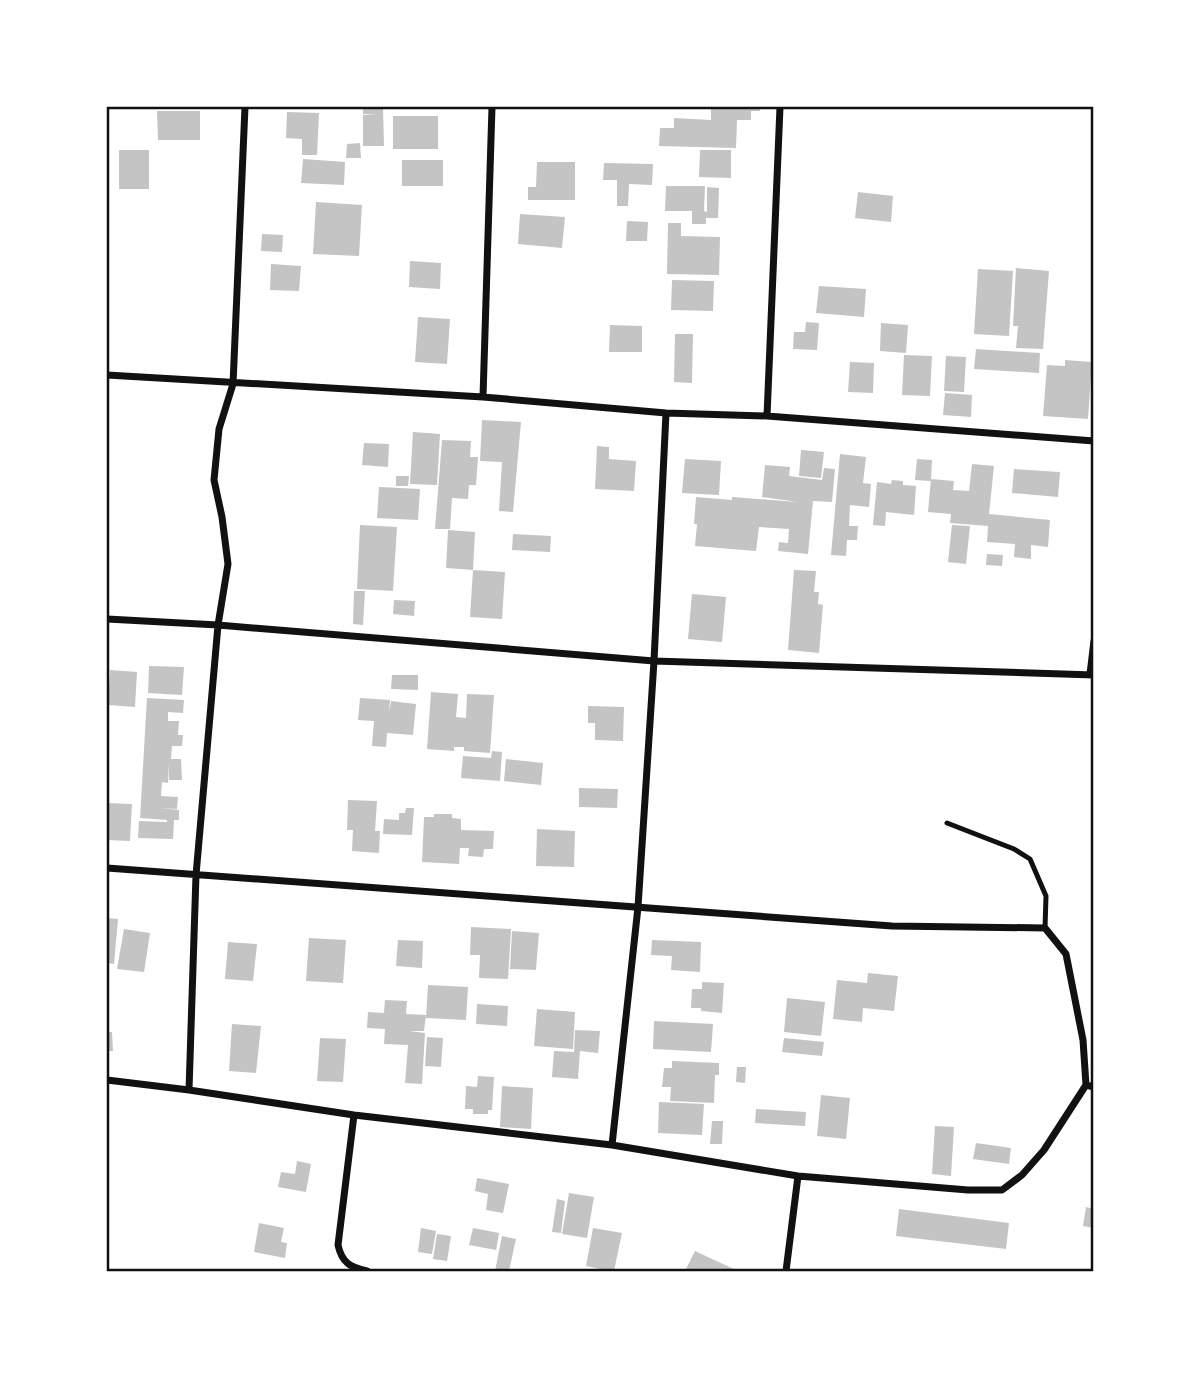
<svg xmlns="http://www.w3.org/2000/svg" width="1201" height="1378" viewBox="0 0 1201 1378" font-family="Arial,sans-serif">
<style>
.building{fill:#c4c4c4}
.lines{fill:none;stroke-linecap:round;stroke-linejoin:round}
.service{stroke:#111;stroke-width:5}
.minor{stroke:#111;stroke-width:7}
.neatline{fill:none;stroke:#111;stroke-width:2.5}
</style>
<rect width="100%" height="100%" fill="#fff"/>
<path class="building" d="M363,107H383L384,146H363V115H377L363,114Z
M722,107H760V111H751V120H737L736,148L659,146L660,128H674V118L711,120V109H722Z
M157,111H200V140H158Z
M287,112L319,113L317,155H302V139L286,138Z
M393,116H438V149H393Z
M360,143L361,158H346L347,144Z
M119,150H149V189H119Z
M700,150H731V178L699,177Z
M303,159L345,162L344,185L301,183Z
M402,160H443V186H402Z
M537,162H575V200H528V187H536Z
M604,163L653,164L652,185L629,184L628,206H617V180H603Z
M666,186H705L704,211L707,212V187L719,188L718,218H706V224H692V211H665Z
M858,192L893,196L891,222L855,218Z
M316,202L362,205L359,256L313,254Z
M520,214L565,217L562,248L518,244Z
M627,221L648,222L647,241H626Z
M668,223H681V236L720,237L719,275L667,274Z
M262,234L283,235L282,252L261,251Z
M410,261L441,263L440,289L409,287Z
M271,264L301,266L299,291L270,290Z
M1016,268L1049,271L1043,349L1016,348L1018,326H1013Z
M978,269L1013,271L1009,336L974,334Z
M672,280L714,281L713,311L671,310Z
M819,286L866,289L864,317L816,313Z
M418,317L450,319L447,364L415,362Z
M806,322L819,323L817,350L793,349L794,332H805Z
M881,323L908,325L906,353L880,351Z
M610,325L642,326V352H609Z
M675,334H693L692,383L674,382Z
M976,349L1040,353L1039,373L974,369Z
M904,355L932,356L930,396L902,395Z
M946,356L966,357L964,392L944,391Z
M1065,360L1092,362L1088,419L1043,416L1047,365L1065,366Z
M850,362L874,363L873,393L848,392Z
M945,393L972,395L971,417L943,415Z
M482,420L521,422L513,512L499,511L502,462L480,461Z
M413,432L440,434L437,485L410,484Z
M442,440L471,441L470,457H478L476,485H469L468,499L452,498L450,529H435Z
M364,443L389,444L388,467L362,465Z
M597,446L609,447V459L636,461L634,491L595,489Z
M801,450L824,452L821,478L799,476Z
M840,454L866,457L863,483L871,484L869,507L850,505L849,526H858L857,540H847L846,556L831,555Z
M685,459L721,461L719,495L682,493Z
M917,459L932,460L931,481L915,480Z
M972,464L994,466L989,514L1050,520L1048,547L1031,545V559L1014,557L1015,544L987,542L988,526L950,523L951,514L928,512L931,479L954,481L953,490L969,491Z
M765,465L790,467L789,476L822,480L824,468L835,469L832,502L813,501L808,554L778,551L779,542L788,543L789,529L759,527L756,551L695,546L697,524H694L696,497L732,500V497L798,502L762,497Z
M1014,469L1060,472L1058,497L1012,493Z
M396,476H409L408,486H396Z
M892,480L903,481V485L916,486L914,515L886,512L885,526L873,525L877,482L891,484Z
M379,487L420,489L418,520L377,518Z
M360,525L397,527L393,591L357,589Z
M952,525L970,526L966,564L948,562Z
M448,530L475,532L473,570L446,568Z
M513,534L551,536L550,552L512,550Z
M987,554L1003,555L1002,566L986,565Z
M473,570L505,572L502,619L470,617Z
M794,570L816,571L814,592H819L818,604L823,605L819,653L788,650Z
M354,591H365L363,625L353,624Z
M692,594L726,597L722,642L688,639Z
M394,600L415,601L414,616L393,614Z
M149,666L184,667L182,695L148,693Z
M110,670L137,672L135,707L108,705Z
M392,675H418V690L391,689Z
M431,692L458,694L456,717L466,718L467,694L494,695L490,753L464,751V747H454V751L427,749Z
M147,698L184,700L183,713L168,712V721H179L178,735H183L182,746H172L171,759H181L182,780H169V763L168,783L162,782L161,796L178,797L177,809L160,808L179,810V820H174L173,839L138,838L139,821L167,822V820L140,818Z
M360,698L390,700L389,712L391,701L416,704L413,735L387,733L386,747L372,746L374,721L358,720Z
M588,706L624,707L623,741L595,740V723H588Z
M492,751L502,752L500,781L461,778L463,756L491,758Z
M506,759L543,763L541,785L504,781Z
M579,788L618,789L617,808L579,807Z
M348,800L377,801L375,831H380L379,853L352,851L353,830H347Z
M107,803L132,804L130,841L107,840Z
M406,808H414L412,835L383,834L384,819L399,820V813H405Z
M434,814H452V818L461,819V830L494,831L493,849H484L483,857L468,856L469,848H460L459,864L422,862L424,817H434Z
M537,829L575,831L574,867L536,866Z
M107,918L118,919L114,964L107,963Z
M471,927L511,929L508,979L479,978L480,955H470Z
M124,929L150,933L144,972L117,969Z
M512,931L539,933L536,970L510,969Z
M309,938L346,940L343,983L306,981Z
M398,940L423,941L422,968L396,966Z
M652,940L701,942L700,972L671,970L672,956L651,955Z
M228,942L257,944L253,981L225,979Z
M868,973L898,976L894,1011L863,1008L862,1022L833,1019L837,980L867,983Z
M702,982L724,983L722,1013L701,1011V1008H691L692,989H702Z
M428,985L468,987L466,1020L426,1018Z
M787,998L825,1002L821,1036L784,1032Z
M385,1000L407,1001L406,1014L426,1015L424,1031H409L425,1033L422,1084L405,1083L408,1045L384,1044L385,1029L367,1028L368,1012L384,1013Z
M477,1004L508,1006L507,1026L476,1024Z
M537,1009L575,1012L573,1049L534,1046Z
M654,1021L713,1024L711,1052L653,1049Z
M232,1024L261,1026L256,1073L229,1071Z
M575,1030L600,1031L598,1053L580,1051L578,1079L552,1077L554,1051L574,1052Z
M107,1032H112L113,1051H107Z
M427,1037L443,1038L441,1067L425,1066Z
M320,1038L346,1039L343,1082L317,1081Z
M784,1038L824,1042L822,1056L782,1052Z
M672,1061L719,1063V1075H715L714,1103L670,1101L671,1087H662L664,1068H672Z
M737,1067H746L745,1083L736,1082Z
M478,1076L494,1077L492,1110H488V1114H473V1109H465L466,1086L477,1087Z
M502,1086L533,1088L531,1129L500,1127Z
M821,1095L850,1098L846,1139L817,1136Z
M659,1102L704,1104L702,1135L658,1133Z
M756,1109L806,1112L805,1126L755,1123Z
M712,1121H723L722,1144H710Z
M935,1126L954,1127L951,1176L932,1174Z
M976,1143L1011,1148L1009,1164L973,1159Z
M297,1161L311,1164L306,1192L278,1187L281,1172L295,1174Z
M477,1178L509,1184L503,1213L486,1210L488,1194L475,1191Z
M569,1193L594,1197L587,1238L562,1234Z
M557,1199L565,1201L561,1233L552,1232Z
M1086,1207L1094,1209V1228L1083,1226Z
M899,1209L1009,1223L1006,1249L896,1236Z
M259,1223L284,1228L281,1242L287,1243L285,1258L254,1252Z
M421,1228L436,1231L432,1254L418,1252Z
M473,1228L499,1233L496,1250L469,1245Z
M593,1228L622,1233L614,1271H600V1269L586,1266Z
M437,1234L451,1236L447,1261L433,1259Z
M502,1236L516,1239L509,1271H495Z
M695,1251L738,1271H685Z"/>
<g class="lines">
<path class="service" d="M947,823L1014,849L1030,859L1046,896L1045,928"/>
<path class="minor" d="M107,375L483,397L666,413L767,416L1094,441
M483,397L492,107
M767,416L780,107
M107,619L218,625L654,661L1094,675
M1090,674L1094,641
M107,868L892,926L1045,928L1066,954L1083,1040L1086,1085
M107,1080L189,1090L354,1115L612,1145L798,1176L968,1190H1002L1022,1175L1044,1150L1086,1085L1094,1087
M189,1090L196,875L218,625L228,564L222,517L214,480L219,429L233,384L245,107
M354,1115L338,1245C342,1263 350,1267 367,1271
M612,1145L638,907L654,661L666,413
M786,1271L798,1176"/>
</g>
<rect width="1201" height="1378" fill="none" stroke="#ffffff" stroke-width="217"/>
<rect x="108" y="108" width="984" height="1162" class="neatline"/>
</svg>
